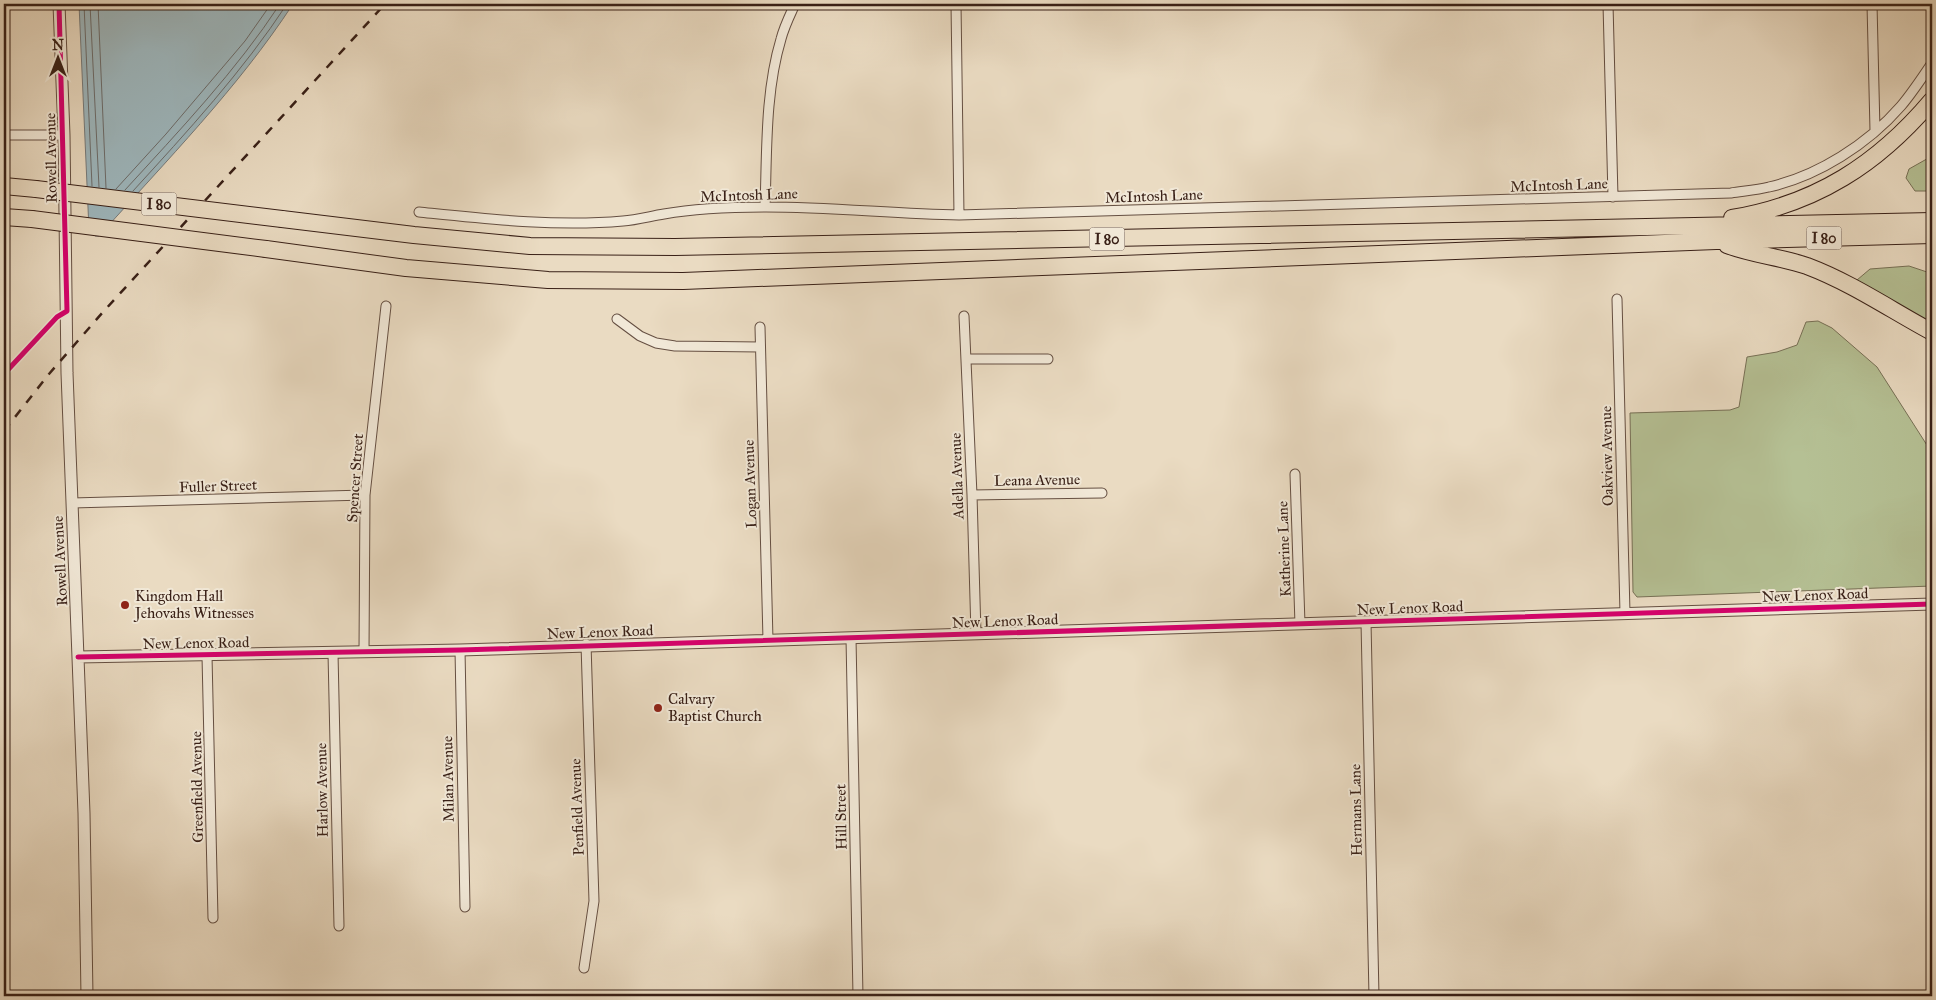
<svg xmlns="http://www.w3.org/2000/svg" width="1936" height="1000" viewBox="0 0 1936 1000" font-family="'IM FELL Great Primer',serif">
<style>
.green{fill:#b5c094;stroke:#777056}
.water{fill:#9eb8bf;stroke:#767b7c}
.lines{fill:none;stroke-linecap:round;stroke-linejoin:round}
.shore{stroke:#6c6c6b;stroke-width:1}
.minor-casing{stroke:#654f42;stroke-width:11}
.tertiary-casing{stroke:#654f42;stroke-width:13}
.motorway-casing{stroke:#392017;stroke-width:18}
.minor{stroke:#f1e8d7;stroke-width:9}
.tertiary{stroke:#f1e8d7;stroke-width:11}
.motorway{stroke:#eadbc2;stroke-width:16}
.rail{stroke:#392017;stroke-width:2.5;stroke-dasharray:9 9;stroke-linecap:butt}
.motorway-bridge-casing{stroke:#392017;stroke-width:18;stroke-linecap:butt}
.motorway-bridge{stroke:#eadbc2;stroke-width:16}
.cycleway-casing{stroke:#f1e8d7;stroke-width:8}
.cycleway{stroke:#d6006c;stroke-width:5}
.poi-dot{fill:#8f2418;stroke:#f1e8d7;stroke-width:2}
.labels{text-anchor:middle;stroke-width:4;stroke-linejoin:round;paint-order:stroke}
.shield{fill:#f1e8d7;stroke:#705c51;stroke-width:1}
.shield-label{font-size:14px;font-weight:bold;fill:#392017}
.street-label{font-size:15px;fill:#392017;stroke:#f1e8d7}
.poi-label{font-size:15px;fill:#392017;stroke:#f1e8d7;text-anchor:start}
</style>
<rect width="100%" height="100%" fill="#eadbc2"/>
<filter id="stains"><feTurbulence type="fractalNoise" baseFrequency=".004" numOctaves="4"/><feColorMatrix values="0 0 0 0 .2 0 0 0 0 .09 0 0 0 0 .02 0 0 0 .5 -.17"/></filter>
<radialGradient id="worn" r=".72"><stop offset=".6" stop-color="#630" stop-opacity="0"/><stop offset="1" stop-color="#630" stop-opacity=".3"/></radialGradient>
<path class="green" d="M1932,156V191H1915L1906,178L1909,169Z
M1909,266L1930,273L1932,279V342L1930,328L1858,285L1857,280L1870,269Z
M1818,321L1832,328L1877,367L1932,453V586L1637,597L1633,592L1630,413L1730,410L1739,407L1747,357L1777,352L1797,345L1806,322Z"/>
<path class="water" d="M79,4H293C238,88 166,161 99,236H95L89,230Z"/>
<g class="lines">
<path class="shore" d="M84,4L92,186
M90,4L99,187
M98,4L106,188
M116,189L166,134L245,41L271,4
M125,190C179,131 236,71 280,4
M133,191C187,132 243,71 287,4"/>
<g class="minor-casing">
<path id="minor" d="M956,4L959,215
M1608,4L1613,197
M1872,4L1875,131
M4,135H64
M765,207C767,152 765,92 781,39C784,27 790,15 795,4
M419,212C487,219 556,227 623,221C637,220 651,216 664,214C698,208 733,207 766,207C831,207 895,214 959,215L1731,193C1744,191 1757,190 1769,187C1818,176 1868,144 1901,106C1912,93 1922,78 1932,63
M1617,299L1625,613
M964,316L972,495L976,634
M617,319L640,336L656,343L675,346L760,347
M760,327L768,640
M967,359H1048
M1295,474L1300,624
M972,495L1102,493
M72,503L365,495
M1366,622L1374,996
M851,638L858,996
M460,650L465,907
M364,652L365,495L386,306
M333,653L339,926
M207,656L213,918
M584,968L594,901L586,644"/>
</g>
<g class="tertiary-casing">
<path id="tertiary" d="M59,4L64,135L67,373L84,813L87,996
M78,657L460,650L1932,604"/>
</g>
<g class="motorway-casing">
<path id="motorway" d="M4,186L36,189
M4,217L32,219
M1732,218C1816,204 1878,164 1932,100
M282,219L414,235L530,246L675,247L1932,221
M1727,245C1753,255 1781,257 1807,266C1852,283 1891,310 1932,332
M266,249L406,268L548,280L683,281L1716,241L1932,235"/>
</g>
<use href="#minor" class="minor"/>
<use href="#tertiary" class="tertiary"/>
<use href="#motorway" class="motorway"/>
<path class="rail" d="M4,431L49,374L103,312L385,4"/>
<g class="motorway-bridge-casing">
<path id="motorway-bridge" d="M36,189L282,219
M32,219L266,249"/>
</g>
<use href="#motorway-bridge" class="motorway-bridge"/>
<g class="cycleway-casing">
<path id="cycleway" d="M4,374L57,317L67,311L59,4
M78,657L460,650L1932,604"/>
</g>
<use href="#cycleway" class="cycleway"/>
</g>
<g class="poi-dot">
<circle cx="125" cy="605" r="5"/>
<circle cx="658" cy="708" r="5"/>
</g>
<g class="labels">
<g class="shield">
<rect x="141.5" y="192.5" width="35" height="23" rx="4"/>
<rect x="1806.5" y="226.5" width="35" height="23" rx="4"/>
<rect x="1089.5" y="227.5" width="35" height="23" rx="4"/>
</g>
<g class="shield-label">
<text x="159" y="209">I 80</text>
<text x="1824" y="243">I 80</text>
<text x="1107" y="244">I 80</text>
</g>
<g class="street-label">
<text transform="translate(51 158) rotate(-91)" y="5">Rowell Avenue</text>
<text transform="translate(1559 185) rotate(-2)" y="5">McIntosh Lane</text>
<text transform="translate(749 195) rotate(-2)" y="5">McIntosh Lane</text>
<text transform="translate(1154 196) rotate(-2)" y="5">McIntosh Lane</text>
<text transform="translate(1607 456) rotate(-91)" y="5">Oakview Avenue</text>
<text transform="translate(957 476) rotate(-92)" y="5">Adella Avenue</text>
<text transform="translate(355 478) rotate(-86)" y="5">Spencer Street</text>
<text transform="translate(1037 480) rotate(-1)" y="5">Leana Avenue</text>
<text transform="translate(750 484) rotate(-92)" y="5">Logan Avenue</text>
<text transform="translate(218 486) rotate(-2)" y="5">Fuller Street</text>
<text transform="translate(1284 549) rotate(-92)" y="5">Katherine Lane</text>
<text transform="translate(60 561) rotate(-93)" y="5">Rowell Avenue</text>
<text transform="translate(1815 595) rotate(-2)" y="5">New Lenox Road</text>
<text transform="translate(1410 608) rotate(-2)" y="5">New Lenox Road</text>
<text transform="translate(1005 621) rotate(-2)" y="5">New Lenox Road</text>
<text transform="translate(600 632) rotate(-2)" y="5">New Lenox Road</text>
<text transform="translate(196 643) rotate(-1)" y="5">New Lenox Road</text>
<text transform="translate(448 779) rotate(-91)" y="5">Milan Avenue</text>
<text transform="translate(197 787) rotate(-91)" y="5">Greenfield Avenue</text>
<text transform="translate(322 790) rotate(-91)" y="5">Harlow Avenue</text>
<text transform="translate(577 807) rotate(-92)" y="5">Penfield Avenue</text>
<text transform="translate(1356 810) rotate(-91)" y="5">Hermans Lane</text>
<text transform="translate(841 817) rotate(-91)" y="5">Hill Street</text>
</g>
<g class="poi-label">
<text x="135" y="601">Kingdom Hall<tspan x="135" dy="17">Jehovahs Witnesses</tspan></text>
<text x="668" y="704">Calvary<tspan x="668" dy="17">Baptist Church</tspan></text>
</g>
</g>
<rect width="1936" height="1000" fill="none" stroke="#eadbc2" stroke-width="20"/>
<rect x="5" y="5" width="1926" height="990" fill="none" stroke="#392017" stroke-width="2.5"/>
<rect x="10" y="10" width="1916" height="980" fill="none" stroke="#392017"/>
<g transform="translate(58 58)" stroke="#f1e8d7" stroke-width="4" paint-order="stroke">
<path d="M0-4L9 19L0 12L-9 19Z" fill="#392017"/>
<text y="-8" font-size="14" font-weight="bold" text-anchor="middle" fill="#392017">N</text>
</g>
<rect width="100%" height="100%" filter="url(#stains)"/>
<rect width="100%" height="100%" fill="url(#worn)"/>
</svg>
